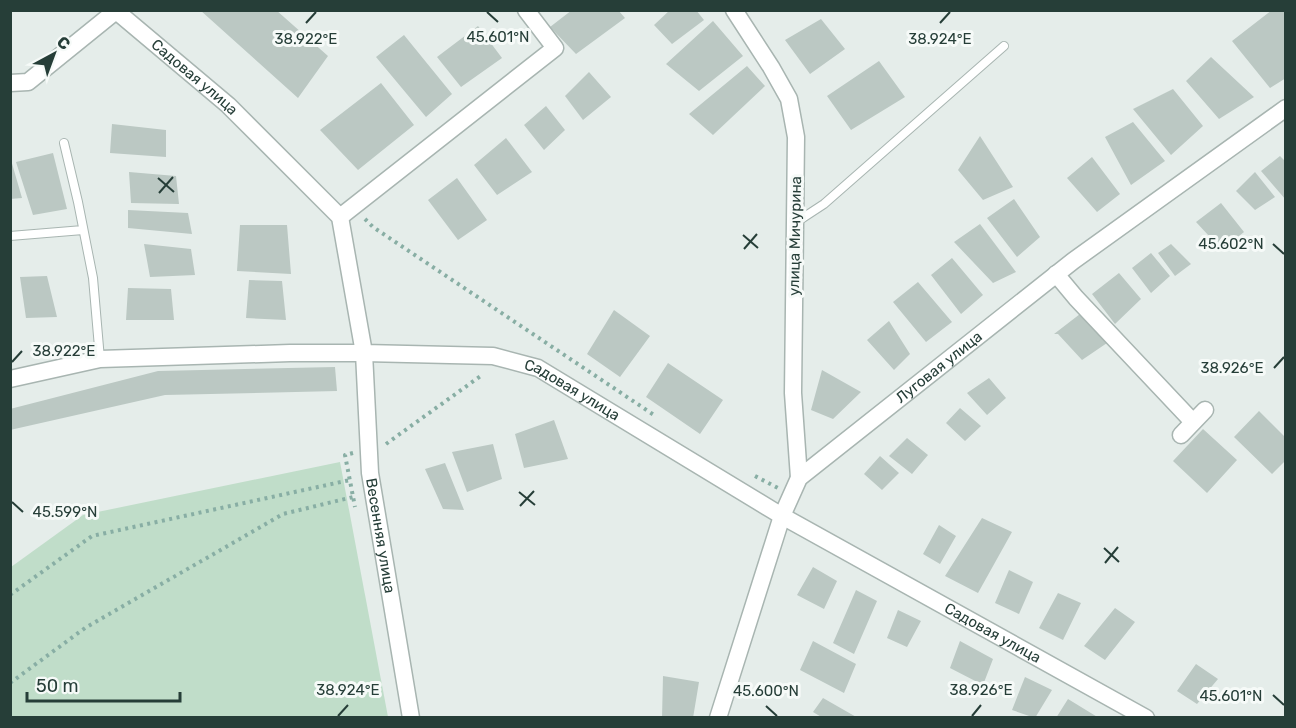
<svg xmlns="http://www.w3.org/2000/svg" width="1296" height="728" viewBox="0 0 1296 728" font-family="Rubik,sans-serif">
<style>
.green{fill:#c0ddc9}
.building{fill:#bbc8c3}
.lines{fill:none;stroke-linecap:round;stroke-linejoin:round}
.service-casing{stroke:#a8b5b1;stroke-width:10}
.minor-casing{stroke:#a8b5b1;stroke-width:19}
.path{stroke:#88aea4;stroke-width:4;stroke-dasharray:3 4.5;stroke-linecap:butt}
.service{stroke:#fff;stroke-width:8}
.minor{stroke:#fff;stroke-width:16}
.ticks{fill:none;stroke:#263e38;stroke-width:2}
.labels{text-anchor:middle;stroke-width:6;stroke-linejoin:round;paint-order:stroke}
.street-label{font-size:15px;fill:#263e38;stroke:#f6faf8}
.ticks-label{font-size:15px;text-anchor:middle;fill:#263e38;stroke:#f6faf8;stroke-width:6;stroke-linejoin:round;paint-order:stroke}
</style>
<rect width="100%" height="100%" fill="#e5edea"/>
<path class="green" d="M340,462L388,717H11V567L83,515Z"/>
<path class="building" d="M200,10H276L328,56L298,98Z
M572,10H618L625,18L576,54L550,27Z
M670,10H696L704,20L672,44L654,25Z
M1272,10H1286V78L1270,88L1232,41Z
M821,19L845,49L810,74L785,40Z
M713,21L743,56L699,91L666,64Z
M478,26L502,58L461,87L437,57Z
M404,35L452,94L426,117L376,57Z
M1211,57L1254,97L1219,119L1186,81Z
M879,61L905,97L851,130L827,96Z
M747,66L765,86L713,135L689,114Z
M589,72L611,97L583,120L565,96Z
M381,83L414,125L358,170L320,130Z
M1173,89L1203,126L1171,155L1133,109Z
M546,106L565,130L544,150L524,125Z
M1133,122L1165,161L1131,185L1105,137Z
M112,124L166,130V157L110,153Z
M980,136L1013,187L983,200L958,170Z
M506,138L532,172L497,195L474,165Z
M53,153L67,209L33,215L16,162Z
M1280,156L1286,162V200L1261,171Z
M1092,157L1120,194L1097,212L1067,178Z
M11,160L22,198L10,199Z
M129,172L176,176L179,204L131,203Z
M1255,172L1275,197L1255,210L1236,191Z
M457,178L487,220L458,240L428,200Z
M1014,199L1040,237L1017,257L987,218Z
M1221,203L1244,232L1222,250L1196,222Z
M128,210L188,213L192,234L128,228Z
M980,224L1016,272L993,283L954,242Z
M240,225H287L291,274L237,271Z
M144,244L191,249L195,275L150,277Z
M1171,244L1191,264L1175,276L1158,253Z
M1151,253L1170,276L1151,293L1132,268Z
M952,258L983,295L961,314L931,275Z
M1119,273L1141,299L1115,324L1092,294Z
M47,276L57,317L26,318L20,277Z
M249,280L282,281L286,320L246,318Z
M918,282L952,322L926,342L893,302Z
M128,288L171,289L174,320H126Z
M614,310L650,336L620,377L587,354Z
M1080,314L1107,343L1082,360L1058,334H1054Z
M889,321L910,354L894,370L867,340Z
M668,363L723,400L700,434L646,397Z
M335,367L337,391L165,395L10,430V409L158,371Z
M822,370L861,392L833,419L811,410Z
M989,378L1006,398L987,415L967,393Z
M960,408L981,426L965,441L946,423Z
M1259,411L1286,438V460L1272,474L1234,437Z
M554,420L568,459L524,468L515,434Z
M1203,429L1237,460L1207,493L1173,461Z
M907,438L928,455L912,474L889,456Z
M493,444L502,479L467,492L452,452Z
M880,456L899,473L882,490L864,474Z
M445,463L464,510L443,509L425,469Z
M982,518L1012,532L978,593L945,576Z
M939,525L956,536L940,564L923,554Z
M813,567L837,581L824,609L797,595Z
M1009,570L1033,582L1019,614L995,603Z
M856,590L877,601L854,654L833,643Z
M1058,593L1081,603L1063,640L1039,628Z
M1115,608L1135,622L1105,660L1084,646Z
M898,610L921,621L907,647L887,638Z
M813,641L856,664L844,693L800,670Z
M960,641L993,659L983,685L950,668Z
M1196,664L1218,679L1197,704L1177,691Z
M663,676L699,682L693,718H662Z
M1025,677L1052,690L1035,718L1012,710Z
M823,698L858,718H823L813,712Z
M1068,699L1099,718H1056Z"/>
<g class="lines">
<g class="service-casing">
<path id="service" d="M64,143L78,202L93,278L100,359
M795,223L824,204L1004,46
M10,236L83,230"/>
</g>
<g class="minor-casing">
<g id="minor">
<path id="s1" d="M115,10L228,105L340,217L364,353L493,356L538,368L782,516L1146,718"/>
<path d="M734,10L771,67L789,99L796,137L793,393L799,478"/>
<path d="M10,83L28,82L117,10"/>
<path d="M340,217L555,48L526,10"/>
<path d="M1056,274L1076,298L1193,422"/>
<path id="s2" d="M10,379L100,359L290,353H364L370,473L411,718"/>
<path d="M1181,435L1205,410"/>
<path id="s3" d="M718,718L782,516L799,478L1073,261L1286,108"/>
</g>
</g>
<path class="path" d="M365,219L373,227L654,415
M386,444L482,375
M353,453L345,455L355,507
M755,476L778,488
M10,595L92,536L350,480
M10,683L85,628L283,514L353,497"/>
<use href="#service" class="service"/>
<use href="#minor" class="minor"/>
</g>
<path class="ticks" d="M487,12L498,22M306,23L316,12M940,23L950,12M158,178L174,192M159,193L173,177M743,235L758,248M1273,244L1284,254M744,249L757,234M12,362L22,351M1274,368L1284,357M519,492L535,505M12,502L23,512M520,506L534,491M1104,548L1119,562M1105,563L1118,547M1273,695L1284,705M766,706L777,716M338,716L348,705M972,716L981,705"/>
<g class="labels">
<g class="street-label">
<text dy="5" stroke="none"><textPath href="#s1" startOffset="104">Садовая улица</textPath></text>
<text transform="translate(795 236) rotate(-89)" y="5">улица Мичурина</text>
<text dy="5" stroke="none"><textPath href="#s3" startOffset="432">Луговая улица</textPath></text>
<text dy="5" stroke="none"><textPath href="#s1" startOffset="660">Садовая улица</textPath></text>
<text dy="5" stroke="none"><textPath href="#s2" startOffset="540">Весенняя улица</textPath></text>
<text dy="5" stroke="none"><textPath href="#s1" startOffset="1146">Садовая улица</textPath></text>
</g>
</g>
<g class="ticks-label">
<text x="498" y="42">45.601°N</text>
<text x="306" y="44">38.922°E</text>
<text x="940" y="44">38.924°E</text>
<text x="1231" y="249">45.602°N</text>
<text x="64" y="356">38.922°E</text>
<text x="1232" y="373">38.926°E</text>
<text x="65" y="517">45.599°N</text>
<text x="348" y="695">38.924°E</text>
<text x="981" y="695">38.926°E</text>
<text x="766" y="696">45.600°N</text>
<text x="1231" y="701">45.601°N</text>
</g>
<rect width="1296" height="728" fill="none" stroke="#263e38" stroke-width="24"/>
<g transform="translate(54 54) rotate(41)" stroke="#f6faf8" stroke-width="4.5" paint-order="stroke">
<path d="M0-4.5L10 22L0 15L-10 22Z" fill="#263e38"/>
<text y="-9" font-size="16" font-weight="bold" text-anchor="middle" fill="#263e38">С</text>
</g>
<path d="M27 692v9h153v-9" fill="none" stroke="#263e38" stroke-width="3"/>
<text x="36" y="692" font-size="18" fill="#263e38" stroke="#f6faf8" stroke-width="4.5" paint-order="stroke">50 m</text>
</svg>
